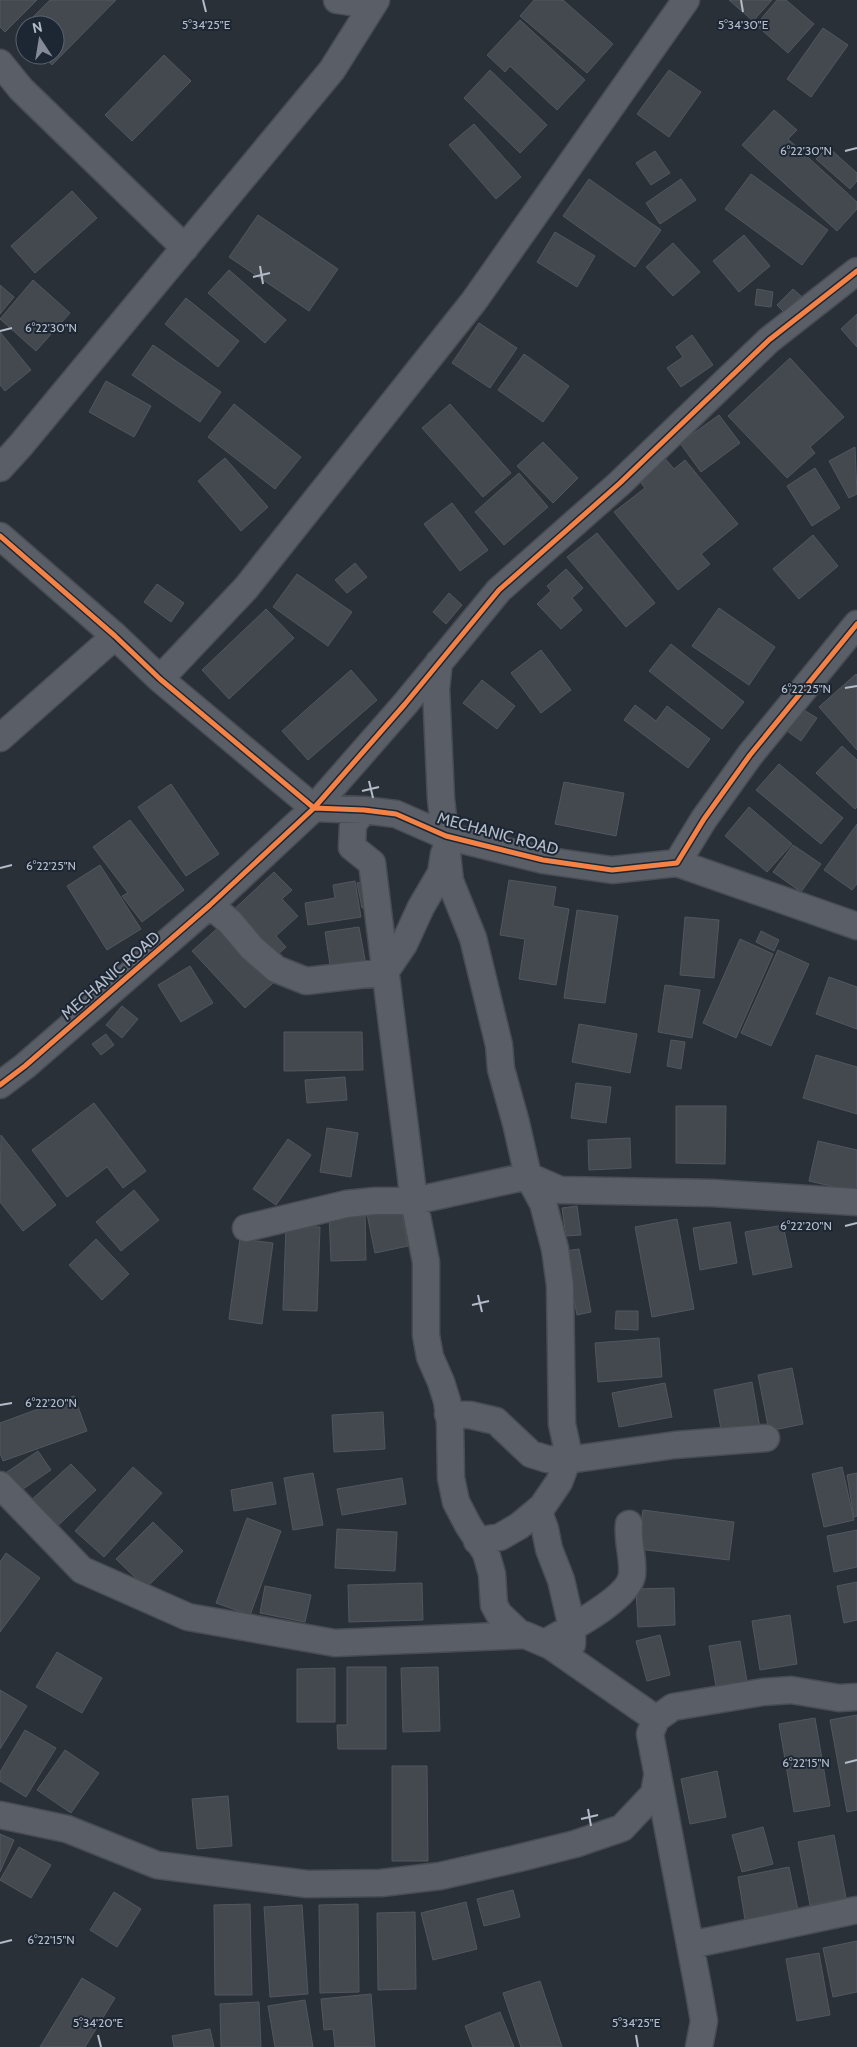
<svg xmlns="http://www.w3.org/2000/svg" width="857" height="2047" viewBox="0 0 857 2047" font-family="Cabin,sans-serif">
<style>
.building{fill:#444950;stroke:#52575f}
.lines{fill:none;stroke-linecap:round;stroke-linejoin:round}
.minor-casing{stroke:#484c53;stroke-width:29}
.minor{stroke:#5a5e66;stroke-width:26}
.cycleway-casing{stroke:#1d2633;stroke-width:8}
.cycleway{stroke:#f48246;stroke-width:5}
.ticks{fill:none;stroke:#b4bcc9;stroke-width:2}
.labels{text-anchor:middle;stroke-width:4;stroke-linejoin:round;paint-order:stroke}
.street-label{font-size:16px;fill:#b4bcc9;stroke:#1d2633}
.ticks-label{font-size:12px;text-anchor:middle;fill:#b4bcc9;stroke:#1d2633;stroke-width:4;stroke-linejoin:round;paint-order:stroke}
</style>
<rect width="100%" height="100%" fill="#2a3038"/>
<path class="building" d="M0,0H37L5,32L0,27Z
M50,0H116L52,65L42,55H55V25H25Z
M534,0H563L613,44L587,73L520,16Z
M729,0H772L753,21Z
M777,0H786L814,24L788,53L756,25Z
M520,20L585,80L557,110L510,66L505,72L487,55Z
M823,28L848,45L811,97L787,79Z
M164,55L191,81L132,141L105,115Z
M490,70L547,125L520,153L464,98Z
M669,70L701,92L669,137L637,114Z
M774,110L797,130L788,139L857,202V209L837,231L742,145Z
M474,124L521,177L496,199L449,145Z
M828,147L857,173V181L850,189L816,159Z
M655,151L670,173L651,185L636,163Z
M751,174L828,230L802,265L725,209Z
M589,179L661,230L635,267L563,216Z
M681,179L696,200L660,224L646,203Z
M72,191L97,218L35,273L11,246Z
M258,215L338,269L309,311L229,257Z
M555,232L595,256L577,287L537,262Z
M744,235L770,266L739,292L713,261Z
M673,243L700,272L673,296L646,267Z
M229,270L286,320L265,343L208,293Z
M33,280L70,313L36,351L0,319Z
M0,285L14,297L0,314Z
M757,289L773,292L771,307L755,305Z
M793,289L801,296L785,313L777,305Z
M186,298L239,341L218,367L165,324Z
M857,314V347L841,329Z
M479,323L517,348L490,388L452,363Z
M0,332L31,370L5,391L0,385Z
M692,335L713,365L681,387L667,368L683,357L676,347Z
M153,345L221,392L200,422L132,375Z
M524,354L569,386L543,422L498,390Z
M790,358L844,417L810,447L815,453L787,478L728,416Z
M106,381L151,406L134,437L89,412Z
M234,404L301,457L275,489L208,437Z
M450,404L511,473L483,497L422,428Z
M719,415L740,443L701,472L680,443Z
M543,442L578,478L553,503L517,466Z
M855,447L857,494L849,498L829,461Z
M662,455L674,469L685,460L738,524L701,554L710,564L678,590L614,512L645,488L636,476Z
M225,458L268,507L241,531L198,481Z
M815,468L840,508L812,526L787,486Z
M519,473L548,507L504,545L475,512Z
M452,503L488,550L460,571L424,524Z
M597,533L655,603L626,627L567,557Z
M813,535L838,566L799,599L773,569Z
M355,563L367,577L347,593L335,580Z
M566,569L583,588L572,598L582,610L561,629L537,604L551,591L547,586Z
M297,574L352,612L328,646L273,607Z
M157,584L184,603L171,622L144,602Z
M449,593L462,605L446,624L433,612Z
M719,608L775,647L749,685L692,646Z
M266,609L294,638L229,699L202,670Z
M671,644L744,702L722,729L649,671Z
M541,650L571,690L541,713L511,673Z
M351,670L377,700L308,760L282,731Z
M856,674L857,675V750L819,707Z
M482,680L515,706L497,729L463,703Z
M635,705L656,721L667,706L710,739L688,768L624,720Z
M802,709L817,718L801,741L787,731Z
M842,746L857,760V807L855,809L816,773Z
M779,764L843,818L821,844L756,790Z
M564,782L624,793L616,836L555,824Z
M171,784L219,854L186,876L138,807Z
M749,807L792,844L767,872L725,836Z
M130,820L184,890L142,922L122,896L128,893L93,847Z
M857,824V884L852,890L824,870Z
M793,845L821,864L801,892L773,872Z
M100,865L141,929L107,950L67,886Z
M274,872L292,890L282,899L298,916L276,936L286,947L273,959L229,914Z
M509,880L556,887L553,906L569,909L556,985L519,979L525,939L500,935Z
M355,881L361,917L308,925L305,903L335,898L333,885Z
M369,881L374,906L362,908L357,883Z
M577,910L618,916L605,1003L564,998Z
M685,917L719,920L714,978L680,975Z
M220,926L273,983L245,1008L192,951Z
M359,927L366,965L331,971L325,932Z
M761,931L779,940L774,951L756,942Z
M740,939L773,954L736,1038L703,1023Z
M778,950L809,964L771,1046L741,1033Z
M190,966L213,1003L181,1022L158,985Z
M829,977L857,987V1029L816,1014Z
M665,985L700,990L692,1038L658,1032Z
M122,1006L138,1019L122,1038L106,1025Z
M579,1024L637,1034L630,1073L572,1062Z
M284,1032H362L363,1070L284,1071Z
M106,1034L114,1045L101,1055L92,1044Z
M671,1040L685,1042L681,1069L667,1066Z
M816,1055L857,1067V1114L803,1098Z
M345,1077L347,1100L307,1103L305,1080Z
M576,1083L611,1087L606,1123L571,1118Z
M94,1103L146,1171L123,1188L107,1167L67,1197L32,1150Z
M676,1106H726L725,1164L676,1163Z
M327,1128L358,1133L351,1177L320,1172Z
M1,1135L56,1205L23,1231L0,1202Z
M630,1138L631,1168L589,1170L588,1140Z
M288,1139L311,1155L276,1205L253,1189Z
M818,1141L857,1150V1192L809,1181Z
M134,1190L159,1220L121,1251L96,1222Z
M577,1206L581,1235L566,1236L562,1208Z
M401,1208L408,1246L375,1253L367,1214Z
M365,1212L366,1260L331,1261L329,1213Z
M677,1219L694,1309L652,1317L635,1227Z
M730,1222L737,1263L700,1270L693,1228Z
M783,1225L792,1267L753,1275L745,1232Z
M286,1226L320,1227L317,1311L283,1310Z
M96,1239L129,1274L102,1300L69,1265Z
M240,1239L273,1243L262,1324L229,1319Z
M579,1249L591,1312L577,1315L565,1251Z
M616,1311H638V1330L615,1329Z
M659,1338L662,1377L598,1382L595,1343Z
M792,1368L803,1424L769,1431L758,1375Z
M752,1382L760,1428L722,1435L714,1390Z
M665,1383L672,1417L619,1427L612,1393Z
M74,1396L87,1431L3,1461L0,1453V1423Z
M383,1412L385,1449L334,1452L332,1415Z
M38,1451L51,1470L17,1493L4,1474Z
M71,1464L96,1490L53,1530L28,1503Z
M133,1467L162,1493L104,1557L75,1531Z
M842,1467L854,1520L824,1527L812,1474Z
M313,1473L323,1525L293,1530L284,1478Z
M857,1473V1516L854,1517L847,1475Z
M402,1478L406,1504L342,1515L337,1489Z
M272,1482L276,1504L234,1511L231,1490Z
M643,1510L734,1522L729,1560L638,1549Z
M247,1518L281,1531L250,1615L216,1603Z
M153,1522L183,1551L146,1588L116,1559Z
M337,1529L397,1532L395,1571L335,1568Z
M857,1530V1567L834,1572L827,1536Z
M6,1553L40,1578L0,1632V1562Z
M857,1582V1620L844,1623L837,1586Z
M422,1583L423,1620L349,1622L348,1585Z
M265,1586L311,1595L305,1622L260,1613Z
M674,1588L675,1625L638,1627L636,1589Z
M790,1615L797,1664L760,1670L752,1621Z
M660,1635L670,1675L647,1681L636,1641Z
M740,1641L747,1681L716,1686L709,1646Z
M57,1652L102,1678L82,1713L36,1687Z
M347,1667H386V1749H338L337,1725H347Z
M438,1667L440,1731L403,1732L401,1668Z
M335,1668V1722H297V1669Z
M0,1690L27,1706L0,1749Z
M857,1715V1810L847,1812L830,1720Z
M815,1718L830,1806L794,1812L779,1724Z
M25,1730L56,1748L26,1797L0,1781V1772Z
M65,1750L99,1773L71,1813L37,1790Z
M392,1766H427L428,1861H392Z
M717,1771L726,1817L690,1824L681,1779Z
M228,1796L232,1846L197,1849L192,1799Z
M763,1827L773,1864L742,1872L732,1835Z
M0,1834L14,1840L0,1872Z
M834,1835L846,1898L810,1905L798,1842Z
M19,1847L51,1865L31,1898L0,1880Z
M789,1867L798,1910L745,1920L738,1877Z
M513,1890L520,1917L484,1926L477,1899Z
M114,1892L141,1909L117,1947L90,1930Z
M466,1902L477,1949L433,1960L421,1913Z
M250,1904L252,1995H215L214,1905Z
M358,1904L359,1992L320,1993L319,1905Z
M302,1905L308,1994L270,1997L264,1907Z
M415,1912L416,1989L378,1990L377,1913Z
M857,1941V1992L833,1997L823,1948Z
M819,1953L830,2015L797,2021L786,1959Z
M82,1978L115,1998L85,2047H40Z
M540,1981L562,2047H521L503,1993Z
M371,1994L375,2047H335L333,2029L324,2030L321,1999Z
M305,2000L313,2047H275L268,2006Z
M259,2002L261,2047H221L220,2004Z
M500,2012L514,2047H473L465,2026Z
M210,2029L214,2047H174L172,2036Z"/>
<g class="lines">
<g class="minor-casing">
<path id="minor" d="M337,0L373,5
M0,63L21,89L185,248
M0,468L21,445L332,70L376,0
M0,536L115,636L160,679L314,808L405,704L499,590L620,483L769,340L857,271
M439,662L436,689L441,799L450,881L473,938L499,1045L501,1069L516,1123L528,1176L543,1203L555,1249L560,1285L562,1424L569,1456L559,1482L542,1507L519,1526L500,1537L477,1541
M160,679L246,588L474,301L686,0
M0,738L115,636
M364,810L353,824L352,847L372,863L414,1201L426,1262V1335L430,1357L441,1382L447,1401L450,1422L451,1478L456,1502L468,1525L486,1553L492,1574L494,1605L499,1614L521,1635
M677,863L857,926
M210,905L230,922L252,948L276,969L306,981L385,972L404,944L421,907L441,873L444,854
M0,1085L25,1066L210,905L314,808L364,810L396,814L446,836L543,860L612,870L677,863L704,819L750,755L857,624
M246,1228L346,1204L375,1201H414L528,1176L560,1190L712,1193L857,1202
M448,1414L470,1415L496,1421L531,1454L547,1459L568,1460L675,1445L766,1438
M0,1485L82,1570L188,1617L335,1643L525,1635L551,1646L656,1719
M538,1510L545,1529L549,1549L561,1580L572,1627V1644
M545,1643C565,1631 629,1599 632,1575C634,1559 627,1541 629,1524
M0,1815L67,1829L157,1865L307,1884L381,1883L440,1876L519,1858L575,1844L622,1828L654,1794L657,1777
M690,1945L857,1910
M699,2047L704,2021L699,1992L650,1734L656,1719L673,1707L763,1692L791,1690L839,1698L857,1697"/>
</g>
<use href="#minor" class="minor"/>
<g class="cycleway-casing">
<path id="cycleway" d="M0,536L115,636L160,679L314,808L405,704L499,590L620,483L769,340L857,271
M0,1085L25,1066L210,905L314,808L364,810L396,814L446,836L543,860L612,870L677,863L704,819L750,755L857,624"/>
</g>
<use href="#cycleway" class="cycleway"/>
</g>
<path class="ticks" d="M203,0L206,12M741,0L743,12M845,151L857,148M260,266L263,284M253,277L270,273M0,331L12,328M845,688L857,686M369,781L373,798M362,791L379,787M0,868L12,865M845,1226L857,1223M478,1295L482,1312M472,1305L489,1301M0,1405L12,1403M845,1763L857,1760M588,1809L591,1826M581,1819L598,1815M0,1943L12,1940M98,2035L101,2047M636,2035L638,2047"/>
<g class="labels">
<g class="street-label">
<text transform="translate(498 833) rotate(15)" y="6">MECHANIC ROAD</text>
<text transform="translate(110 975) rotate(-41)" y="6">MECHANIC ROAD</text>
</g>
</g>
<g class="ticks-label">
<text x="206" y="29">5°34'25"E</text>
<text x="743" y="29">5°34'30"E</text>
<text x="806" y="155">6°22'30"N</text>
<text x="51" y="332">6°22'30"N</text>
<text x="806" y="693">6°22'25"N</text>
<text x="51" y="870">6°22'25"N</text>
<text x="806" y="1230">6°22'20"N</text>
<text x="51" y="1407">6°22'20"N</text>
<text x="806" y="1767">6°22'15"N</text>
<text x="51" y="1944">6°22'15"N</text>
<text x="98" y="2027">5°34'20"E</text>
<text x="636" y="2027">5°34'25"E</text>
</g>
<g transform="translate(40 40) rotate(348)"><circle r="24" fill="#1d2633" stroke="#59626f"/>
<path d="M0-4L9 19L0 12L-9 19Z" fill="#848b96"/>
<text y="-8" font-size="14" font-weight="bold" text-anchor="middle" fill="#b4bcc9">N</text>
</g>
</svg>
